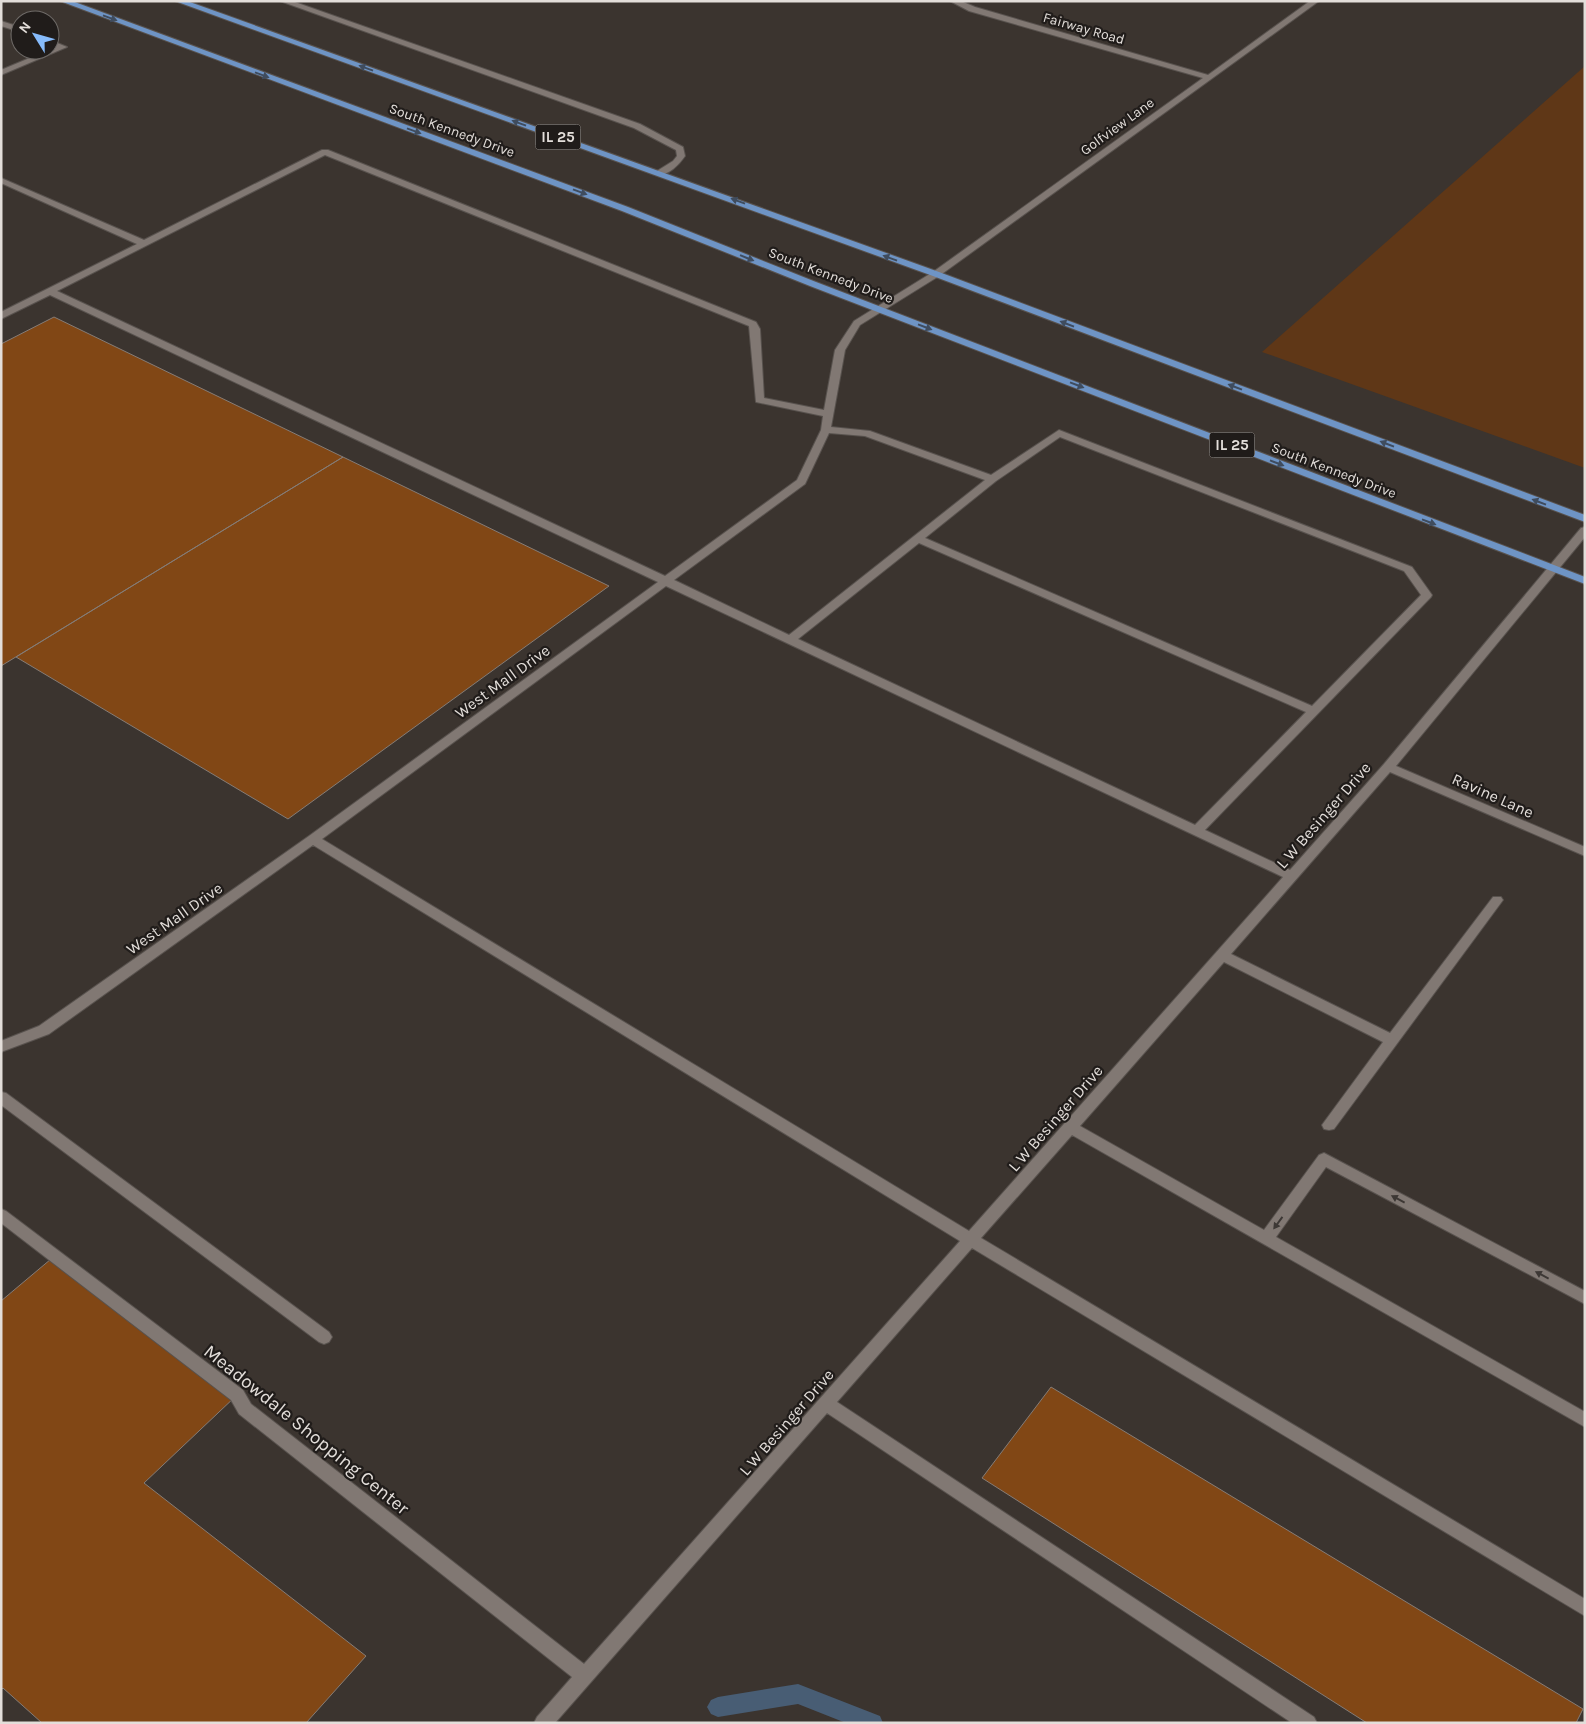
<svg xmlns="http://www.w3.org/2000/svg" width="1586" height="1724" viewBox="0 0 1586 1724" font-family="Karla,sans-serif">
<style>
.green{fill:#5f3717}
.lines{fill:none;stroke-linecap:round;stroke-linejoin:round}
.stream{fill:#485d74;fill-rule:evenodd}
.building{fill:#814715;stroke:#857c76}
.minor-casing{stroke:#58524e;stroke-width:2}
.major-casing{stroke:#58524e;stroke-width:2}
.minor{fill:#817873;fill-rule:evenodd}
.major{fill:#6e94c5;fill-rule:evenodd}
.oneway{fill:#3f4c5e}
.oneway2{fill:#3d3835}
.labels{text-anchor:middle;stroke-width:4.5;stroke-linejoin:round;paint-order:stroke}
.far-street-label{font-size:14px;fill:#e3deda;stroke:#201c1a}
.shield{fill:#201c1a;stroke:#a8a4a0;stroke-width:1}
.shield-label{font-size:15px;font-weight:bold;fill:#e3deda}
.street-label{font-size:16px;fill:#e3deda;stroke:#201c1a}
.near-street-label{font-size:19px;fill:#e3deda;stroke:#201c1a}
</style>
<rect width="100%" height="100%" fill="#3b342f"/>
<path class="green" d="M1585,66V468L1262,352Z"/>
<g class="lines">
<path class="stream" d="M798,1684L880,1716L883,1723H846L798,1704L718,1717L711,1714L707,1707L711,1700L718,1697Z"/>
</g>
<path class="building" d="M54,317L343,457L1,666V344Z
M343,457L609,586L288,819L16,657Z
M51,1259L237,1395L144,1483L366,1656L306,1723H42L3,1688L1,1690V1301Z
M1051,1387L1583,1709L1576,1723H1367L982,1478Z"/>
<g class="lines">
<g class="minor-casing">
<path id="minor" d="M280,1H292L640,124L683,147L685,156C679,165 668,176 657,175V171L673,161L677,156L676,150L634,128Z
M950,1H961L975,7L1208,75L1310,1H1319L939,276L860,325L845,350L831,427L870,431L991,475L1059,430L1412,567L1432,595L1431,597L1205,830L1290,870L1384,764L1581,528L1585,527V537L1396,766L1585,847V856L1390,772L1231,954L1390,1033L1493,897H1501L1503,900L1334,1129L1329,1130L1324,1129L1322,1125L1383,1042L1224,962L1080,1126L1264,1230L1319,1155L1324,1153L1585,1291V1304L1326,1167L1276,1237L1585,1412V1427L1072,1135L981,1238L1585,1599V1616L972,1248L837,1402L1314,1717L1317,1723H1292L827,1413L555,1723H534L537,1717L572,1677L239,1414L231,1400L1,1223V1209L6,1211L243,1390L251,1404L584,1664L960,1241L313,845L49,1034L1,1052V1041L39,1026L309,836L658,582L50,295L1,319V312L137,244L1,183V178L144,240L322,150H328L756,322L760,329L764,398L824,410L835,350L854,321L933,272L1203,78L969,11ZM325,155L749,326L756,402L823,416L821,430L797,480L665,576L57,291ZM829,433L865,436L985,480L789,635L674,580L805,484ZM1060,437L1404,571L1421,595L1312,706L925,538L996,481ZM919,543L1306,712L1195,825L798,639ZM666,586L1283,877L969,1231L322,839Z
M1,21L20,27V32L1,26Z
M50,40L67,47L1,75V70L56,47L50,45Z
M1,1092L6,1093L329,1332L332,1337L329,1342L324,1344L319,1342L1,1105Z"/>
</g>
<g class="major-casing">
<path id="major" d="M60,1H72L628,207L816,282L1585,577V584L810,286L622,211Z
M175,1H187L939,272L1585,515V522L933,276Z"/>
</g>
<use href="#minor" class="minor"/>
<use href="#major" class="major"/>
</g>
<defs><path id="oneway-solid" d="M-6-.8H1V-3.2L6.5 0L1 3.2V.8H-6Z" transform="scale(1.25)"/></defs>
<g class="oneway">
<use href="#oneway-solid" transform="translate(110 18) rotate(20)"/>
<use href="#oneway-solid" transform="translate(366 68) rotate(-160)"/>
<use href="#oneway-solid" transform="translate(262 75) rotate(20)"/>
<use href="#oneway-solid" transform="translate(519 123) rotate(-160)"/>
<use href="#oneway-solid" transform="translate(414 131) rotate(20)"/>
<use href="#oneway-solid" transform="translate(580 192) rotate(20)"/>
<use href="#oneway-solid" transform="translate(738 201) rotate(-160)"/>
<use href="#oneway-solid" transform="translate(747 258) rotate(22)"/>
<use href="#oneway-solid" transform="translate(890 258) rotate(-160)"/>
<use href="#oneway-solid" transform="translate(1067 324) rotate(-159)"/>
<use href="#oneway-solid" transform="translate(925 327) rotate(21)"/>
<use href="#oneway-solid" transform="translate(1077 385) rotate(21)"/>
<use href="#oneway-solid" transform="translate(1235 387) rotate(-159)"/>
<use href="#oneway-solid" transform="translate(1387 444) rotate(-159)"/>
<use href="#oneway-solid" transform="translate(1277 463) rotate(21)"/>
<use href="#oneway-solid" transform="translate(1539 502) rotate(-159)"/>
<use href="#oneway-solid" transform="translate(1429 522) rotate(21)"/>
</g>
<g class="oneway2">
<use href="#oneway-solid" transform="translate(1398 1199) rotate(-152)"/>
<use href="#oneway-solid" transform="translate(1278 1223) rotate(126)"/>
<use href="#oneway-solid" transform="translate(1542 1275) rotate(-152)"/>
</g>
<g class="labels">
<g class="far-street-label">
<text transform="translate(1084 28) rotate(16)" y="5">Fairway Road</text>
<text transform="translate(1117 126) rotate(-36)" y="5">Golfview Lane</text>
<text transform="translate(452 130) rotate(20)" y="5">South Kennedy Drive</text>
<text transform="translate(831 275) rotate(21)" y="5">South Kennedy Drive</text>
<text transform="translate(1334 470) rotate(21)" y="5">South Kennedy Drive</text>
</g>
<g class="shield">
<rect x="535.5" y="124.5" width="45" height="25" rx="4"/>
<rect x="1209.5" y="432.5" width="45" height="25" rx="4"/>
</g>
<g class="shield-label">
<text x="558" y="142">IL 25</text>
<text x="1232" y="450">IL 25</text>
</g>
<g class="street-label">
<text transform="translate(502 681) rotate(-36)" y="6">West Mall Drive</text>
<text transform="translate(1493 795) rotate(24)" y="6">Ravine Lane</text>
<text transform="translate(1323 815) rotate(-49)" y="6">L W Besinger Drive</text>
<text transform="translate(174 918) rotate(-35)" y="6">West Mall Drive</text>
<text transform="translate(1055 1118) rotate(-49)" y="6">L W Besinger Drive</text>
<text transform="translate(786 1422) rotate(-49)" y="6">L W Besinger Drive</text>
</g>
<g class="near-street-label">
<text transform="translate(307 1429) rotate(39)" y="7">Meadowdale Shopping Center</text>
</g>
</g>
<rect width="1586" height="1724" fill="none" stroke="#e3deda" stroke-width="5"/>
<g transform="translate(35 35) rotate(307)"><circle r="24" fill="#201c1a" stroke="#6e6a67"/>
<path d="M0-4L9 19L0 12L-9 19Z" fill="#86bbfb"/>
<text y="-8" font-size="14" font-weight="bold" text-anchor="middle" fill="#e3deda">N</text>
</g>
</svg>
